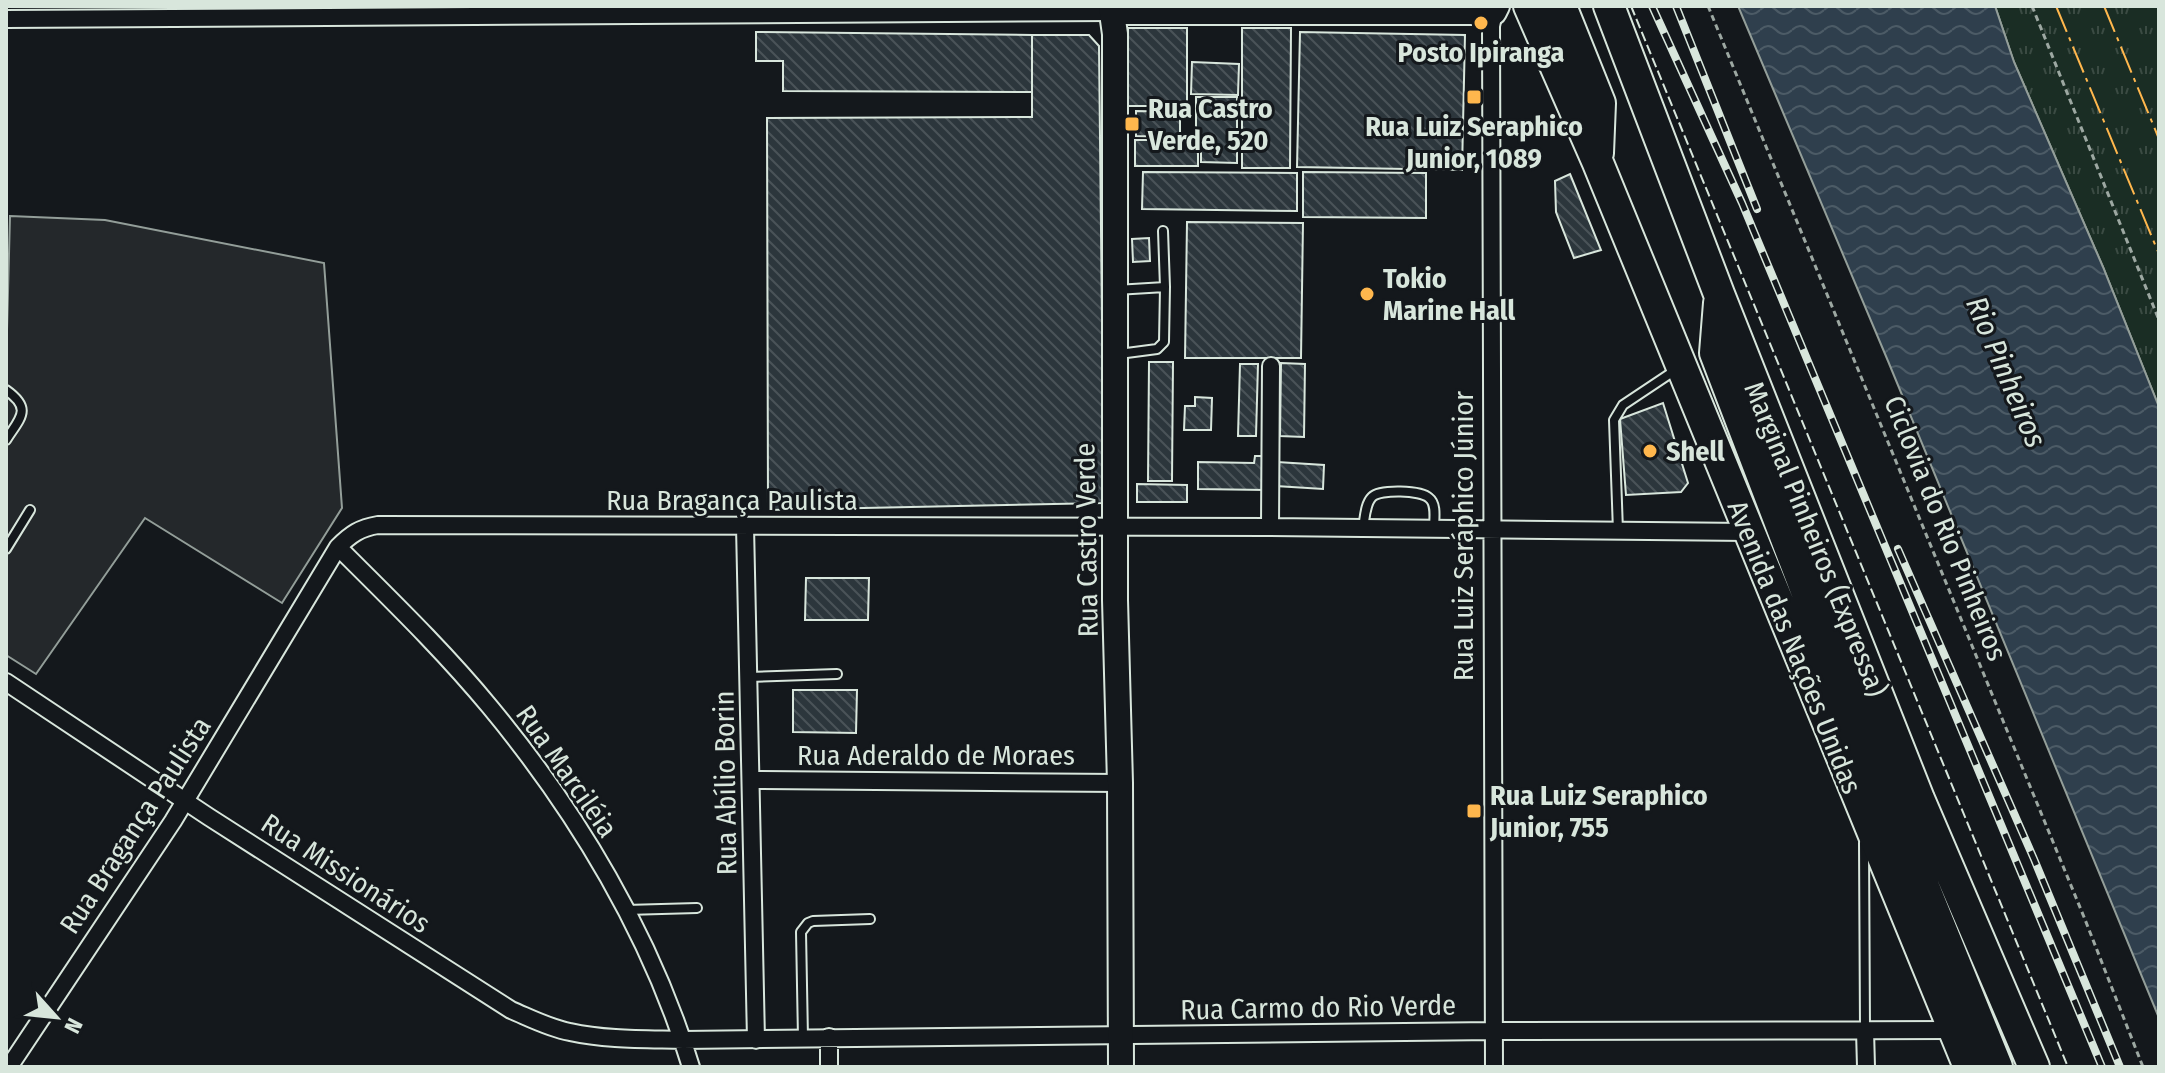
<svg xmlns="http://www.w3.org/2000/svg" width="2165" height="1073" viewBox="0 0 2165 1073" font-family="'Fira Sans Condensed',sans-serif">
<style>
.grass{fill:url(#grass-tufts);stroke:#939e99;stroke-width:2}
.parking{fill:#24282b;stroke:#939e99;stroke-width:2}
.water{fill:url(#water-waves);stroke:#939e99;stroke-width:2}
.building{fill:url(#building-back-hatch);stroke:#d8e6dc;stroke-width:2}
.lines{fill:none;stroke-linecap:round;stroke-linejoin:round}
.lane-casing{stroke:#d8e6dc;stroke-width:12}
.street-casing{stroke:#d8e6dc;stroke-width:20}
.secondary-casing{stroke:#d8e6dc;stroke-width:28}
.highway-casing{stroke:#d8e6dc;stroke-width:34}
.path{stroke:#9da8a2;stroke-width:3;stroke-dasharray:6 4;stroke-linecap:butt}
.lane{stroke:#14181c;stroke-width:8}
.street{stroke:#14181c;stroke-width:16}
.secondary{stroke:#14181c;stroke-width:24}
.highway{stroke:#14181c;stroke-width:30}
.rail-casing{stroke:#d8e6dc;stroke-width:8}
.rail{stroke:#14181c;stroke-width:5;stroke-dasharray:15;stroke-linecap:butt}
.fence{stroke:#d8e6dc;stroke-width:2;stroke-dasharray:10 4;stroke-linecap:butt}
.power{stroke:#ffb74d;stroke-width:2;stroke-dasharray:28 6 4 6;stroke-linecap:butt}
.poi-dot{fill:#ffb74d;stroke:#14181c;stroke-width:3}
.labels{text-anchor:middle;stroke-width:6;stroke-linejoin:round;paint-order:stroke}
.poi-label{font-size:28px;font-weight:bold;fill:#d8e6dc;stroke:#14181c;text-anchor:start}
.street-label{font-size:28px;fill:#d8e6dc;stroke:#14181c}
.water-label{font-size:30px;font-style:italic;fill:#d8e6dc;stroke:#14181c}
</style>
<defs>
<pattern id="grass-tufts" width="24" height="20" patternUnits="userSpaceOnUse" patternTransform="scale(2)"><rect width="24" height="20" fill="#1a2d24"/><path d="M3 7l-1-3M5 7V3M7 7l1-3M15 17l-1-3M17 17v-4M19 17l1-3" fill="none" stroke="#3b4b43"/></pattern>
<pattern id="water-waves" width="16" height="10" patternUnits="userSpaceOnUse" patternTransform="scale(2)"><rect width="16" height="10" fill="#2f3f4d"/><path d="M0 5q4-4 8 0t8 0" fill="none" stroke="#4c5b66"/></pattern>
<pattern id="building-back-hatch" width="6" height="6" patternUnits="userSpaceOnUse" patternTransform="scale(2)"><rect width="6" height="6" fill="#2c363c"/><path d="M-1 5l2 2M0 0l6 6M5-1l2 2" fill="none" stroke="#4a5358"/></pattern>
</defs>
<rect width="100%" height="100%" fill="#14181c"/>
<path class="grass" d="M1995,6H2159V407L2103,267L2014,62Z"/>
<path class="parking" d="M10,216L105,220L324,263L342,508L282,603L145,518L36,674L6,655V368Z"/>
<path class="water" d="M1738,6H1995L2014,62L2103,267L2159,407V1018L1888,361Z"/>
<path class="building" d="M1128,28H1187V106H1128Z
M1242,28H1291L1290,168H1242Z
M756,32L1032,35V92L783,91V61H756Z
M1300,32L1465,35L1462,170L1297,167Z
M1032,35H1089L1099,46L1104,503L768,510L767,118L1032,117Z
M1192,62L1239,64L1238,95L1191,94Z
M1196,97H1237V163L1201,162V135H1196Z
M1136,111L1180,112V137L1136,136Z
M1135,140H1198V166H1135Z
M1143,172L1297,173V211L1142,209Z
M1303,172L1426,173V218L1303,217Z
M1570,174L1601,250L1574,258L1556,212L1555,181Z
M1187,222L1303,223L1301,358H1185Z
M1149,238L1150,261L1133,262L1132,239Z
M1149,362H1173L1172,481H1148Z
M1281,363L1305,364L1304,437L1280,436Z
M1240,364H1258L1256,436H1238Z
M1195,397L1212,398L1211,430H1184L1185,406H1195Z
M1663,403L1688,483L1681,492L1626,495L1620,419Z
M1255,456H1266L1265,490L1198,489V462L1254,463Z
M1277,462L1324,465L1323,489L1276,486Z
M1137,484L1187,485V502H1137Z
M806,578H869L868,620H805Z
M793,690H857L856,733L793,732Z"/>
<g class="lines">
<g class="lane-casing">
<path id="lane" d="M1116,290L1165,287L1163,231
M1119,354L1157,349L1164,342L1165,287
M6,390C33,409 20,418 6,440
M1363,528C1365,518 1365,504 1372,497C1380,489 1421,490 1429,498C1437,504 1434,519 1434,529
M1618,531L1614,420L1623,405L1677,369
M6,549L30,510
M749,677L837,674
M1864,843L1865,1029
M626,910L697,908
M803,1038L801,932L808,923L813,921L870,919"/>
</g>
<g class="street-casing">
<path id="street" d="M1494,12L1491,26L1494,1067
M6,19L1113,12
M745,526L756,1040
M1270,527L1271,366
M338,547C390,599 443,650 490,707C577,812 651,935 691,1067
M6,682L209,817L511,1010C530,1018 549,1028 570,1032C606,1040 645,1039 683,1040L1494,1031L1953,1030
M752,780L1120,783
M1865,1030L1866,1067
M829,1037V1067
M9,1067L173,821L338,547C351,534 360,528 378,525L1270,527L1748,532"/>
</g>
<g class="secondary-casing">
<path id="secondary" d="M1111,6L1115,34V600L1120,783L1121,1067
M1113,12H1494L1497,6"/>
</g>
<g class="highway-casing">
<path id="highway" d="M1529,6L1598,163L1969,1067
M1561,6L1600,103L1598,153
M1609,6L1719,294L1919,799L2034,1067
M1719,303L1715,353L1841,682L1997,1067"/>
</g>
<path class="path" d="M1708,6L2084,917L2143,1067
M2032,6L2159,320"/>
<use href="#lane" class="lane"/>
<use href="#street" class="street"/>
<use href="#secondary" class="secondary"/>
<use href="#highway" class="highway"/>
<g class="rail-casing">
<path id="rail" d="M1652,6L1742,203L2102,1067
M1676,6L1757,209
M1898,549L2034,859L2120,1067"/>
</g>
<use href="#rail" class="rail"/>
<path class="fence" d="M1631,6L2068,1067"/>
<path class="power" d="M2056,6L2159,254
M2104,6L2159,139"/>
</g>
<g class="poi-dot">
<circle cx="1481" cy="23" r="8"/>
<rect x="1466" y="89" width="16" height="16" rx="4"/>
<rect x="1124" y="116" width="16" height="16" rx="4"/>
<circle cx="1367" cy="294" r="8"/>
<circle cx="1650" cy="451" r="8"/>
<rect x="1466" y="803" width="16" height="16" rx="4"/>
</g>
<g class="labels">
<g class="poi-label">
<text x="1481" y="62" text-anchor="middle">Posto Ipiranga</text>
<text x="1148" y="118">Rua Castro<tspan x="1148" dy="32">Verde, 520</tspan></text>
<text x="1474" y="136" text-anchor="middle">Rua Luiz Seraphico<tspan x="1474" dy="32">Junior, 1089</tspan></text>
<text x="1383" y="288">Tokio<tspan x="1383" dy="32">Marine Hall</tspan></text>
<text x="1666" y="461">Shell</text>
<text x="1490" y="805">Rua Luiz Seraphico<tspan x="1490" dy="32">Junior, 755</tspan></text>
</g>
<g class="street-label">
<text x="732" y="510">Rua Bragança Paulista</text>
<text transform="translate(1946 528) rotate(68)" y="10">Ciclovia do Rio Pinheiros</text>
<text transform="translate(1463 536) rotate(-90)" y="10">Rua Luiz Seráphico Júnior</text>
<text transform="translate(1816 539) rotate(68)" y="10">Marginal Pinheiros (Expressa)</text>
<text transform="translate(1086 540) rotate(-91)" y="10">Rua Castro Verde</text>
<text transform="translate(1795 647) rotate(68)" y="10">Avenida das Nações Unidas</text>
<text x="936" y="765">Rua Aderaldo de Moraes</text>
<text transform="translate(567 771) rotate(55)" y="10">Rua Marciléia</text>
<text transform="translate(725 783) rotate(-91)" y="10">Rua Abílio Borin</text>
<text transform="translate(135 825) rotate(-57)" y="10">Rua Bragança Paulista</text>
<text transform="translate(346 873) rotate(33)" y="10">Rua Missionários</text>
<text transform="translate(1318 1007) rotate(-1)" y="10">Rua Carmo do Rio Verde</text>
</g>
<g class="water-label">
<text transform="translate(2006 372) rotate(67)" y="10">Rio Pinheiros</text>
</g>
</g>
<rect width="2165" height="1073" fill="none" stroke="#d8e6dc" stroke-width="16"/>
<g transform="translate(56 1017) rotate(117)" stroke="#14181c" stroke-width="6" paint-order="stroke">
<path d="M0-6L14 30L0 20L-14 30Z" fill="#d8e6dc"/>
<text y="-12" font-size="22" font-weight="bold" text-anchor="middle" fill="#d8e6dc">N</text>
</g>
</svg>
